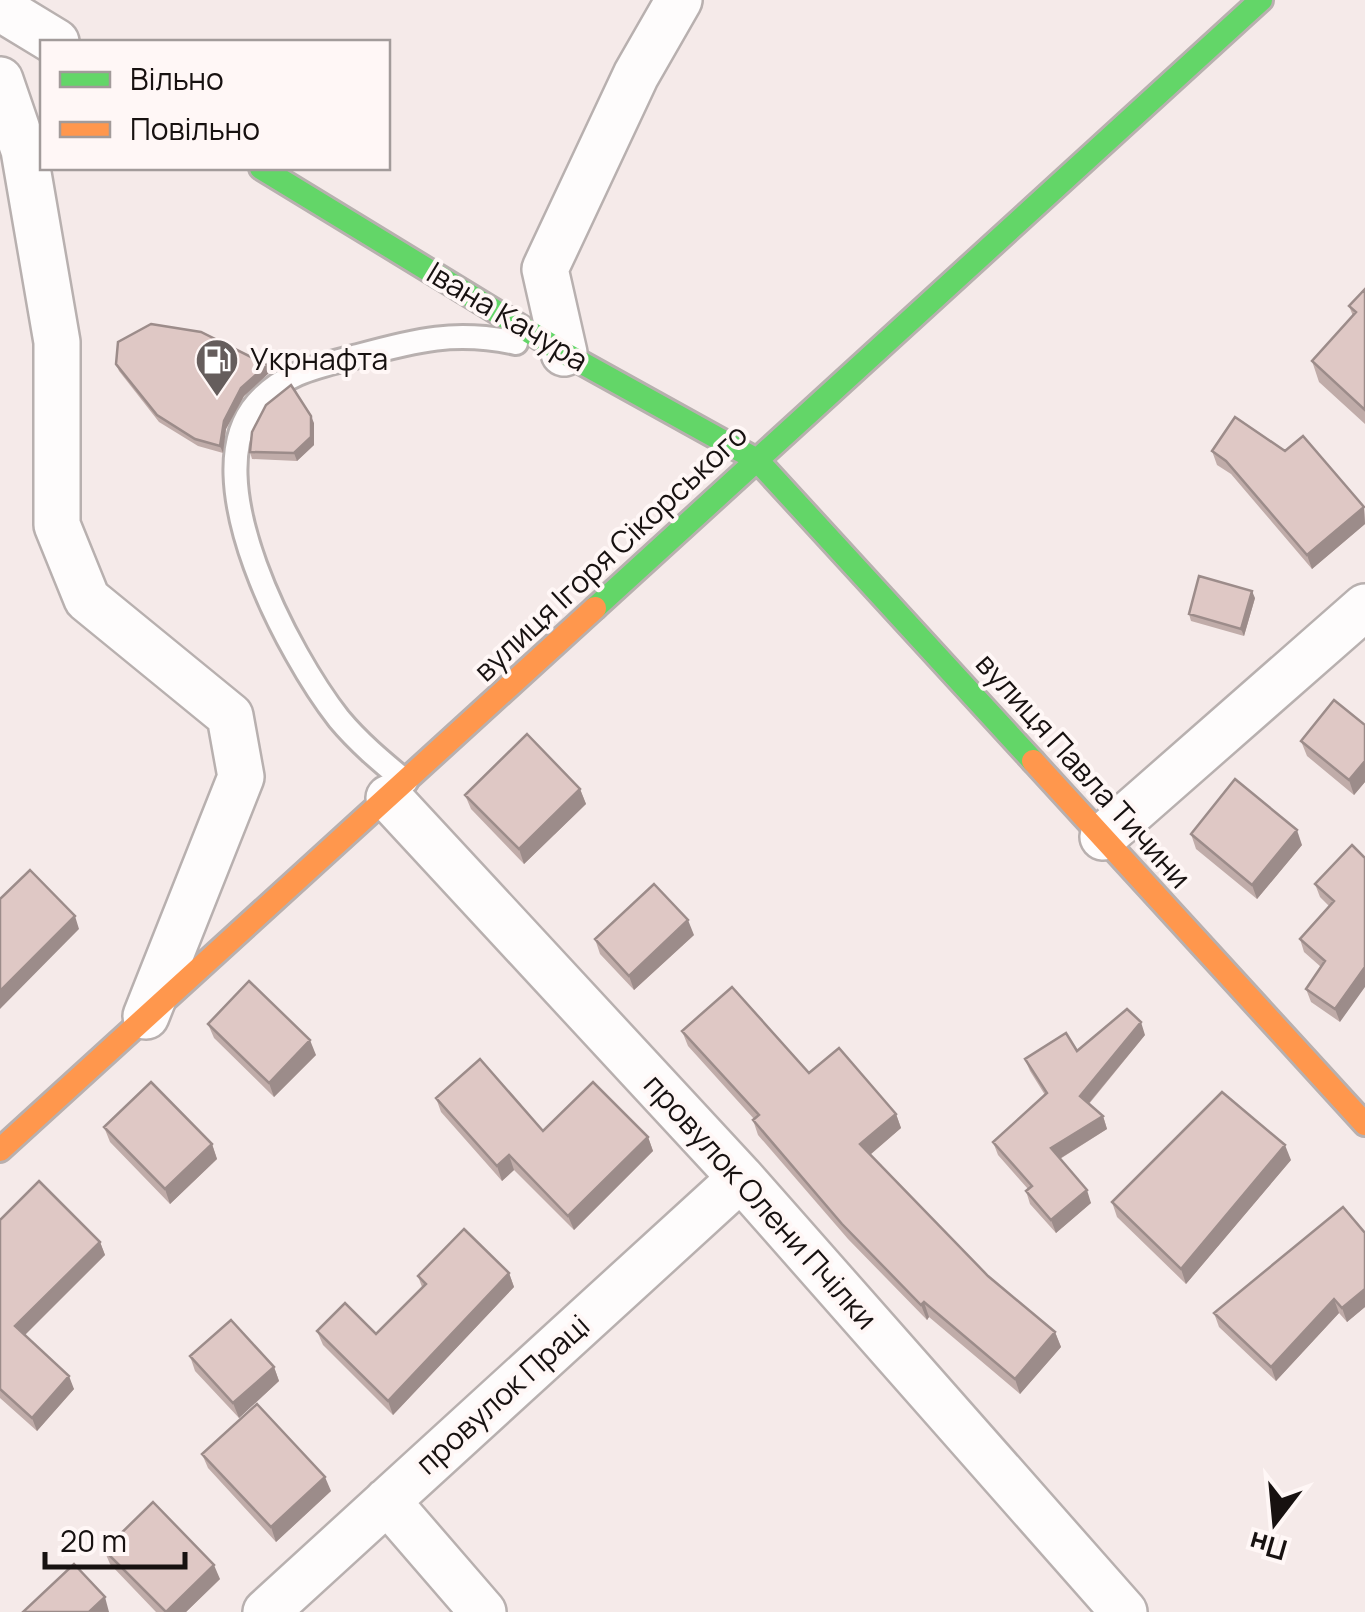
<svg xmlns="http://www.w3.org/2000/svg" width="1365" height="1612" viewBox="0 0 1365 1612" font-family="Manrope,sans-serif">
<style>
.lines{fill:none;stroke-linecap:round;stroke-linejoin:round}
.lane-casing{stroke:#b8b0af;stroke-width:28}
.street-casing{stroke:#b8b0af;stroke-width:50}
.fast-casing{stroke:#b8b0af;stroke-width:28}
.slow-casing{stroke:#b8b0af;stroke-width:28}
.lane{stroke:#fefcfc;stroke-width:22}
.street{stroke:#fefcfc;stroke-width:45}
.fast{stroke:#63d668;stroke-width:22}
.slow{stroke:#ff974d;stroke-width:22}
.wall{fill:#c0aca9}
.shaded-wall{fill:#9c8c8a}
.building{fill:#dfc8c5;stroke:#9c8c8a;stroke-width:2.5}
.labels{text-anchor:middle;stroke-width:8;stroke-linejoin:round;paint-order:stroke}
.street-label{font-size:30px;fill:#171110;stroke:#fff7f6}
.poi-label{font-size:30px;fill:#171110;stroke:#fff7f6;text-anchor:start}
</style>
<rect width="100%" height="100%" fill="#f5eae9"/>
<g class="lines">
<g class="lane-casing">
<path id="lane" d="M406,782C382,762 359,743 339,719C290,657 192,476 257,403C284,372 320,366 358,356C416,340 456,330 516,343"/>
</g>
<g class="street-casing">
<path id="street" d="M0,8L56,42
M0,80L24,150L57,342V525L87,599L230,716L241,777L146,1016
M564,353L545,269L636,75L679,0
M389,798L741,1178L1124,1612
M1103,837L1365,607
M387,1501L483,1612
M266,1612L741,1178"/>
</g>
<g class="fast-casing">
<path id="fast" d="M261,168L564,353L757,460L1033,761
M595,608L1261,0"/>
</g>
<g class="slow-casing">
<path id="slow" d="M1033,761L1365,1124
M0,1150L595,608"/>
</g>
<use href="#lane" class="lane"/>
<use href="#street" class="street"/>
<use href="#fast" class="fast"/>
<use href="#slow" class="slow"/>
</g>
<path class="wall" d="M1365,289V424L1319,382L1312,361L1353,316L1349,306Z
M116,364L267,365L270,372L244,396L226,429L223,453L198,446L159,422L119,371Z
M314,423V445L297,461L252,459L250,452Z
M1212,451L1364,507L1365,524L1312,569L1231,474L1217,465Z
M1255,598L1244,636L1191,621L1189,614Z
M1365,725V782L1354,795L1307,756L1301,741Z
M580,789L586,804L524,864L471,809L465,795Z
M1191,834L1302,845L1257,899L1196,849Z
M1352,845L1340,1022L1311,1002L1306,989L1321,967L1304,952L1300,939L1329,906L1320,897L1315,884Z
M694,935L634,990L600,954L595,939Z
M208,1024L316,1055L274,1097L214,1038Z
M682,1031L809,1073L896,1114L901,1128L870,1155L988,1276L1055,1332L1061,1347L1020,1394L929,1317L927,1320L848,1239L758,1135L753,1120L754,1119L688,1046Z
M1145,1035L1089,1104L1103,1116L1107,1129L1060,1159L1091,1203L1056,1233L1030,1204L1026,1191L1028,1189L998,1155L993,1142L1045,1095L1030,1071L1025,1059L1077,1051Z
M436,1098L543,1131L648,1137L653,1151L574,1230L514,1170L502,1181L441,1112Z
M104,1127L212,1144L217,1159L170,1204L110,1142Z
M1291,1160L1186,1284L1117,1217L1112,1202Z
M0,1220L100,1242L105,1255L24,1335L74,1389L37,1431L0,1398Z
M1365,1233V1307L1347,1322L1339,1313L1276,1381L1219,1327L1214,1313Z
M509,1273L514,1287L393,1415L323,1345L317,1331L376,1334L422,1287L418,1276Z
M190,1356L274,1367L279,1381L239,1418L195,1371Z
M202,1454L331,1491L276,1542L208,1468Z
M104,1550L220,1579L186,1612H156L110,1564Z"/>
<path class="shaded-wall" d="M267,365L270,372L244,396L226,429L223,453L220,446L224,421L241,388Z
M311,416L314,423V445L297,461L294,453Z
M1364,507L1365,524L1312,569L1307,555Z
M1252,591L1255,598L1244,636L1241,629Z
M1365,761V782L1354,795L1349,780Z
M580,789L586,804L524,864L519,849Z
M1297,830L1302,845L1257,899L1252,885Z
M75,916L79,929L0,1009V991Z
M688,920L694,935L634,990L629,976Z
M1365,967V987L1340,1022L1335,1009Z
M1141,1022L1145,1035L1084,1109L1080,1096Z
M310,1040L316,1055L274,1097L269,1083Z
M896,1114L901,1128L865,1159L860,1144Z
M1103,1116L1107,1129L1056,1161L1051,1148Z
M648,1137L653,1151L574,1230L568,1216Z
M212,1144L217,1159L170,1204L165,1189Z
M1285,1145L1291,1160L1186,1284L1181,1269Z
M509,1155L514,1170L502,1181L497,1166Z
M1087,1190L1091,1203L1056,1233L1051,1220Z
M100,1242L105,1255L20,1340L15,1326Z
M509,1273L514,1287L393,1415L388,1401Z
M1365,1289V1307L1347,1322L1342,1308Z
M1334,1299L1339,1313L1276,1381L1271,1367Z
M924,1302L929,1317L927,1320L921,1305Z
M1055,1332L1061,1347L1020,1394L1015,1379Z
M274,1367L279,1381L239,1418L233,1403Z
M69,1376L74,1389L37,1431L32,1418Z
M325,1477L331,1491L276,1542L271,1527Z
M214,1565L220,1579L186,1612H166Z
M105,1597L109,1612H89Z"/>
<path class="building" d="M1365,289V410L1312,361L1356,312L1349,306Z
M151,324L201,332L267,365L241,388L224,421L220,446L195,439L157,415L116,364L118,342Z
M291,385L311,416V437L294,453L250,452L252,432L266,405Z
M1235,417L1285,451L1303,436L1364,507L1307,555L1226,461L1212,451Z
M1199,576L1252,591L1241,629L1189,614Z
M1334,700L1365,725V761L1349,780L1301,741Z
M527,734L580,789L519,849L465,795Z
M1235,779L1297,830L1252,885L1191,834Z
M1352,845L1365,858V967L1335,1009L1306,989L1325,961L1300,939L1334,901L1315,884Z
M30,870L75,916L0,991V899Z
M654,884L688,920L629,976L595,939Z
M249,981L310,1040L269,1083L208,1024Z
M732,987L809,1073L839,1048L896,1114L860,1144L988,1276L1055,1332L1015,1379L924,1302L921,1305L842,1224L753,1120L759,1115L682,1031Z
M1127,1009L1141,1022L1080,1096L1103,1116L1051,1148L1087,1190L1051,1220L1026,1191L1032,1186L993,1142L1047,1093L1025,1059L1066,1033L1077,1051Z
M480,1059L543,1131L593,1082L648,1137L568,1216L509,1155L497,1166L436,1098Z
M151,1082L212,1144L165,1189L104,1127Z
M1222,1092L1285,1145L1181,1269L1112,1202Z
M39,1181L100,1242L15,1326L69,1376L32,1418L0,1389V1220Z
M1343,1207L1365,1233V1289L1342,1308L1334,1299L1271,1367L1214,1313Z
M464,1229L509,1273L388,1401L317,1331L345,1303L376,1334L426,1284L418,1276Z
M231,1320L274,1367L233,1403L190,1356Z
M257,1404L325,1477L271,1527L202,1454Z
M153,1502L214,1565L166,1612L104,1550Z
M74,1564L105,1597L89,1612H23Z"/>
<defs>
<g id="fuel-pin" transform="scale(2.25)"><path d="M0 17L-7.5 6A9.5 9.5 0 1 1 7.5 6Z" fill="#655d5c" stroke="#fff7f6"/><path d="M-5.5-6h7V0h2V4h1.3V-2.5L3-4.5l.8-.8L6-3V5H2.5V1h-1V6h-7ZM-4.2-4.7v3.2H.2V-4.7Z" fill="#fff"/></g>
</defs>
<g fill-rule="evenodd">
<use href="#fuel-pin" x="217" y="360"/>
</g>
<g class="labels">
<g class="street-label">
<text transform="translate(507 317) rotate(31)" y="10">Івана Качура</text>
<text transform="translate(611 553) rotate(-43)" y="10">вулиця Ігоря Сікорського</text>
<text transform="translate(1083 771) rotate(48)" y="10">вулиця Павла Тичини</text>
<text transform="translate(760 1202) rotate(48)" y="10">провулок Олени Пчілки</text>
<text transform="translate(503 1395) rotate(-42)" y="10">провулок Праці</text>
</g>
<g class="poi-label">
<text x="250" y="370">Укрнафта</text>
</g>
</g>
<rect x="40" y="40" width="350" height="130" fill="#fff7f6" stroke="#a29b9a" stroke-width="2.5"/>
<rect x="60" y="72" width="50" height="15" fill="#63d668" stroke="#a29b9a" stroke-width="2.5"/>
<text x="130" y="90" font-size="30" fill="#171110">Вільно</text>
<rect x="60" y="122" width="50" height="15" fill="#ff974d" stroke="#a29b9a" stroke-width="2.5"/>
<text x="130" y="140" font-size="30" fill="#171110">Повільно</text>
<g transform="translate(1275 1522) rotate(196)" stroke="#fff7f6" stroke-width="8" paint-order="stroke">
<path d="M0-8L18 38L0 25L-18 38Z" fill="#171110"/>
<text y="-15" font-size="28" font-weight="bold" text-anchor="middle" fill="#171110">Пн</text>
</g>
<path d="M45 1552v15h140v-15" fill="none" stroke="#171110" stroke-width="5"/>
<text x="60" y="1552" font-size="30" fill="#171110" stroke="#fff7f6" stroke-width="8" paint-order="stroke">20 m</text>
</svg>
